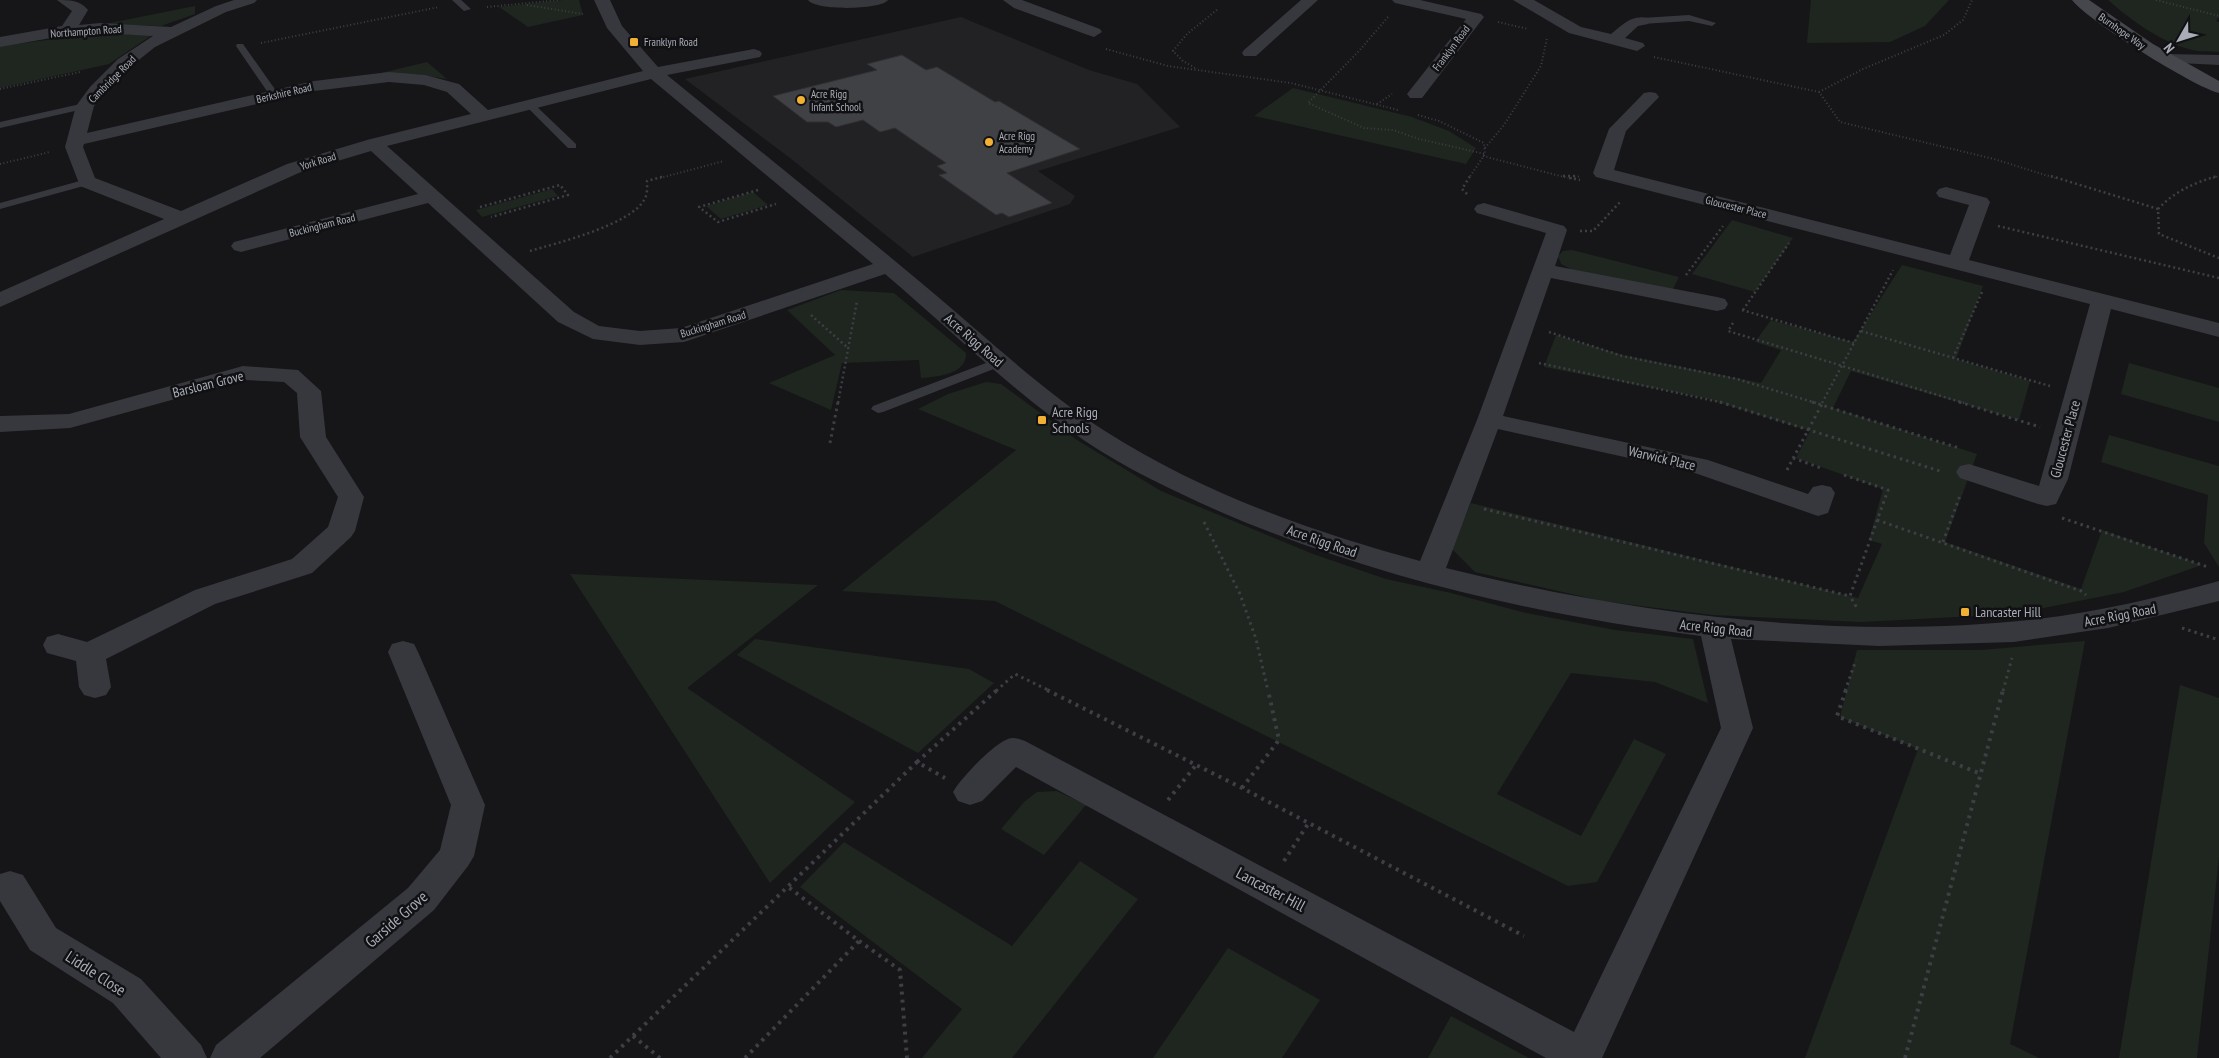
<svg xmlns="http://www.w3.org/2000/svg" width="2219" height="1058" viewBox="0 0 2219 1058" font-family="'PT Sans Narrow',sans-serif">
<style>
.built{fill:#222225}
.green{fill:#1e261f}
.building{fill:#404145;stroke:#303034}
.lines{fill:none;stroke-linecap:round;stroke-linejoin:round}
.path-far3{stroke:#3d3f44;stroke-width:2;stroke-dasharray:1 2.5;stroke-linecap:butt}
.path-far2{stroke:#3d3f44;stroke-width:2.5;stroke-dasharray:2 3;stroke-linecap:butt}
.path-far1{stroke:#3d3f44;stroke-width:3;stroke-dasharray:2.5 4;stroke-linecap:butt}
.path{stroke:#3d3f44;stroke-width:4;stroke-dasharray:3 5;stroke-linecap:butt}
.lane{fill:#37383d;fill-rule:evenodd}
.street{fill:#37383d;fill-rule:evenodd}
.secondary{fill:#45474d;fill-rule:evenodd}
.poi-dot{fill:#f2b134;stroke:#111113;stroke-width:2}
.labels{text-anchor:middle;stroke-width:5;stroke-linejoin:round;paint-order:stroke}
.far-street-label{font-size:11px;fill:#a8adb8;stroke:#111113}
.far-poi-label{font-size:11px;fill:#a8adb8;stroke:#111113;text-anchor:start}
.street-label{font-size:14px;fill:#a8adb8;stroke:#111113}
.poi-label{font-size:14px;fill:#a8adb8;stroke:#111113;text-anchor:start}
.near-street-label{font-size:16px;fill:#a8adb8;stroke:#111113}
</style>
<rect width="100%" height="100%" fill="#161618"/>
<path class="built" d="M961,17L1089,70L1137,84L1180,127L1038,171L1075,196L1070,204L913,257L790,158L685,79Z"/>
<path class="green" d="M563,0H579L583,15L528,27L499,7Z
M1811,0H1949L1925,26L1890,42L1807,43Z
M2108,0H2219V17L2216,21L2219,22V52C2210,51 2200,52 2192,50C2161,42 2132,21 2108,0Z
M195,6V14L161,26L105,24Z
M102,33L152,35L109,64L0,88V46Z
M427,62L447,79L414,74H377Z
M1293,88L1412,117L1449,131L1476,148L1466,164L1254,116Z
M552,189L558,196L482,217L476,210Z
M753,192L768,205L721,219L706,206Z
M1732,220L1793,238L1755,292L1692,274Z
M1572,250L1679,277L1673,289L1573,270L1561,264L1558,256L1563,251Z
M1902,265L1983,286L1956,359L2030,381L2019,420L1851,371L1833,408L1977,454L1945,542L2081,589L2102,530L2202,565L2124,592L2013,614L1861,622L1712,615L1602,601L1475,572L1452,549L1471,503L1858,598L1882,544L1869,540L1883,489L1796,458L1810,431L1705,398L1544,367L1556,335L1623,355L1761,383L1781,350L1755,342L1771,320L1853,342Z
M841,290L894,293L966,353C967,374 938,377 921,378L919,360L842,363L831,410L769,383L835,355L787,310Z
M2129,363L2219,388V422L2121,394Z
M986,382L1001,384L1077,440L1161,491L1313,554L1386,579L1451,593L1522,612L1615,630L1693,639L1708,703L1655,682L1571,673L1497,794L1581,836L1634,739L1666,754L1597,882L1568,886L995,601L842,591L1016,450L918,409L948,394Z
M2109,435L2219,466V567L2204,543L2208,495L2101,462Z
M570,574L818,585L687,688L855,802L770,883Z
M755,639L969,669L994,683L918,753L737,655Z
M2085,641L2010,1044L2039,1058H1805L1918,749L1840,717L1857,650H1981Z
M2180,685L2219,698V857L2197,1058H2119Z
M1057,791L1086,805L1044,855L1001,829L1024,802L1037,792Z
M844,842L1012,946L1080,861L1138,899L1012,1058H922L962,1009L800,887Z
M1228,948L1320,1000L1282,1058H1153Z
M1451,1016L1529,1058H1428Z"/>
<path class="building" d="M902,55L926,70L937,67L995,102L999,101L1080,149L1007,173L1052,203L1009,217L1002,213L996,215L939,175L947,173L937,166L946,163L895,128L880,132L863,120L836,127L828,122H807L773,96L877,70L867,64Z"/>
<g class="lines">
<path class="path-far3" d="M2156,0L2219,16
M527,5L583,14
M487,7L559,0
M1388,17L1359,51L1308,103L1364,128L1393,130L1419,139L1485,154
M1498,22L1528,29
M261,43L439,7
M1106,49L1168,66L1291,83L1398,110
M1654,57L1819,92L1840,122L1994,159L2055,178
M1195,68L1183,61L1173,51L1187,34L1218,9
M0,89L80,72
M1819,92L1863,69L1944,35L1963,20L1972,0
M1377,104L1392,94
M1418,115L1439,121L1484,143L1485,154L1469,178
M1485,148L1504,125L1541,66L1547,38
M1483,156L1568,178
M0,164L50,152
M660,178L724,161
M1571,178L1581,176
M2213,178L2219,176"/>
<path class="path-far2" d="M1563,176H1578
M2051,176L2158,209L2159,234L2219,258
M1569,178L1580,180
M758,190L699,207L718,222L776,204
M1467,194L1462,189L1470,176
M480,207L560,185L568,195L491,217
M2158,209C2175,191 2194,183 2217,176
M1998,226L2219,278
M1580,231H1593L1621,201
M530,251C557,243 630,225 644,200C648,194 647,187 647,181L665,176
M1686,275L1723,226
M1742,310L1854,343
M1743,310L1789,243
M811,315L848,348
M1733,323L1728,331L1964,403
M1861,331L2050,386
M1549,332L1622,356L1737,379L1816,403
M1953,358L1982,292
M1539,363L1724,403
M838,403L857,301
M1822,403L1893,270"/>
<path class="path-far1" d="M1720,402L1943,472
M1812,402L1959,448
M1959,402L2040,427
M830,443L838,402
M1793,458L1821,468
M1787,470L1823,402
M1844,475L1888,490L1850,596L1858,610
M1484,509L1850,596
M2062,518L2208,567
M1877,520L2081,591L2086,595
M1204,522L1240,594L1256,639L1268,691
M1943,542L1961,493
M2182,628L2219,640
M996,691L1015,674L1050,691
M1845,691L1856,660
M2003,691L2012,658"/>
<path class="path" d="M1047,690L1242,788L1524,936
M1846,690L1837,716L1981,774
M917,762L997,690
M1242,788L1279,740L1268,690
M1168,800L1196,765
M1284,861L1308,824
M859,941L900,970L907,1058
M633,1036L660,1058
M610,1058L917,762L945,778
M745,1058L859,941L787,886
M1905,1058L2003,690"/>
<path class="lane" d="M452,0H461L471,9L464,11Z
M1689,15L1716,23L1712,26L1689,21L1642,24L1638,21L1642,18Z
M237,44H243L279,95L277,97H271L236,46Z
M85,103L88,104V108L0,128V122Z
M527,103H533L576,144V148H568L527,107Z
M87,179L91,180V184L0,209V203Z
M999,358L1005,362L1004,365L883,412L878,413L871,409L873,406Z"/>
<path class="street" d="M57,0C70,0 80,0 88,10L79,25L100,23L171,27L216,6L234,0H257L254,3L226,12L155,47L130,67L94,106L87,133L314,81L389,72L425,75L459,84L488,110L643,71L607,28L594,0H610L622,26L658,67L754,49L760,51L762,54L760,57L667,75C755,147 844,218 931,291C988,339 1043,391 1105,431C1200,492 1312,532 1420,561L1477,420L1546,233L1477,213L1474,209L1477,205L1484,203L1491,205L1564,226L1567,230L1555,266L1717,297L1725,299L1728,304L1725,309L1717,311L1551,278L1503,416L1708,460L1808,494L1813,487L1822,485L1831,487L1835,493L1828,513L1818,516L1692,472L1498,429L1446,568C1636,615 1842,641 2038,619C2099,612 2160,597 2219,581V601L2108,628L2014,642L1879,646L1731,639L1753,728L1602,1058H1546L1016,767L982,801L970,805L958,801L953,792C960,779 999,737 1013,738C1017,738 1021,740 1025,741L1574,1032L1721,728L1701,636C1537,615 1375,578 1223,513C1176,492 1128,470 1085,441C1013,392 951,330 885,274L684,342L640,345L593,339L558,322L428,203L241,252L234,250L231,246L234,242L418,194L371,151L301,172L0,307V292L164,219L80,186L65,147L76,106L90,87L118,59L153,36L100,33L68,35L0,47V37L62,26L72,11ZM651,79L873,264L681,328L640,331L599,326L574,312L387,146ZM389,82L424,85L447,92L471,114L367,140L287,164L181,211L95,178L83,147L84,144L314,91Z
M808,0H888C881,10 816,11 808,0Z
M1003,0H1022L1100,29L1102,32L1094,37L1088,35L1014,8Z
M1301,0H1318L1256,56H1244L1242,53L1244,50Z
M1392,0H1420L1481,14L1484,17L1422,98H1410L1407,94L1466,19L1395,3Z
M1513,0H1534L1581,27L1611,34C1622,25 1632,14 1648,18L1650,21L1648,24L1638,26L1625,38L1643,43L1645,46L1637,51L1569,33Z
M2165,54L2219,55V65L2159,62L2157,59L2159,56Z
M1650,92L1656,93L1659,97L1626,131L1614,170L1950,255L1969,205L1939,197L1936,193L1939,189L1946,187L1987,198L1990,202L1969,260L2219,323V337L2111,309L2068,479L2056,504L2047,506L2038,504L1960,478L1956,472L1960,466L1969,464L2039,486L2090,304L1596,177L1593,173L1609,129L1644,93Z
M243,366L298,370L321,391L326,437L364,497L355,531L351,537L312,573L215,604L106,659L111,687L106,695L95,698L84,695L79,687L76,661L47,653L43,645L47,637L58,634L87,642L195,590L292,559L328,527L338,497L300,437L297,393L284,382L244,380L70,428L0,432V416L69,414Z
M403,641L414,644L418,652L485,805L474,856L468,866L434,910L260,1058H210L216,1045L408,888L440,850L451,805L388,652L392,644Z
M10,871L23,875L56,928L141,979L201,1045L207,1058H161L113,1003L30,950L0,901V874Z"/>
<path class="secondary" d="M2072,0H2089L2153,44L2219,81V93C2194,87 2087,20 2072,0Z"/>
</g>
<g class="poi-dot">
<rect x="629" y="37" width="10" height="10" rx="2.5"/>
<circle cx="801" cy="100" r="5"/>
<circle cx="989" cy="142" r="5"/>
<rect x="1037" y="415" width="10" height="10" rx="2.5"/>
<rect x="1960" y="607" width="10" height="10" rx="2.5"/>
</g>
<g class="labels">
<g class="far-street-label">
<text transform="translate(86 31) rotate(-4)" y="4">Northampton Road</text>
<text transform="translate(2122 31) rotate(35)" y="4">Burnhope Way</text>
<text transform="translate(1451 48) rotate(-53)" y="4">Franklyn Road</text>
<text transform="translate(112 79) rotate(-45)" y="4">Cambridge Road</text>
<text transform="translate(284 93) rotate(-13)" y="4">Berkshire Road</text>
<text transform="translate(318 161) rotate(-17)" y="4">York Road</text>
<text transform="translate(1736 207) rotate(14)" y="4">Gloucester Place</text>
<text transform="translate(322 225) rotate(-14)" y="4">Buckingham Road</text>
<text transform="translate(713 324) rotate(-17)" y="4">Buckingham Road</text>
</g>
<g class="far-poi-label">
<text x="644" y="46">Franklyn Road</text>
<text x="811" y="98">Acre Rigg<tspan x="811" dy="13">Infant School</tspan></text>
<text x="999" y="140">Acre Rigg<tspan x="999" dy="13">Academy</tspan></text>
</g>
<g class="street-label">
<text transform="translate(974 340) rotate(41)" y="5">Acre Rigg Road</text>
<text transform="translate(208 384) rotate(-14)" y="5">Barsloan Grove</text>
<text transform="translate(2065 439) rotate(-75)" y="5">Gloucester Place</text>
<text transform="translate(1662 458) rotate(13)" y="5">Warwick Place</text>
<text transform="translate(1322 541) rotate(19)" y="5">Acre Rigg Road</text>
<text transform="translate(2120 615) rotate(-11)" y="5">Acre Rigg Road</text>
<text transform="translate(1716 628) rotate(6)" y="5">Acre Rigg Road</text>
</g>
<g class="poi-label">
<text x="1052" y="417">Acre Rigg<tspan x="1052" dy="16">Schools</tspan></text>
<text x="1975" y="617">Lancaster Hill</text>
</g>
<g class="near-street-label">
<text transform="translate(1271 889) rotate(28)" y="6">Lancaster Hill</text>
<text transform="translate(396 919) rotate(-41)" y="6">Garside Grove</text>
<text transform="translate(96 973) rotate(33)" y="6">Liddle Close</text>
</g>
</g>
<g transform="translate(2179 40) rotate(231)" stroke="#111113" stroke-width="4" paint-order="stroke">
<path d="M0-4L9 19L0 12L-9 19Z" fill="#a8adb8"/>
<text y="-8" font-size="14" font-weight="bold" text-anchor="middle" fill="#a8adb8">N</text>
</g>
</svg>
